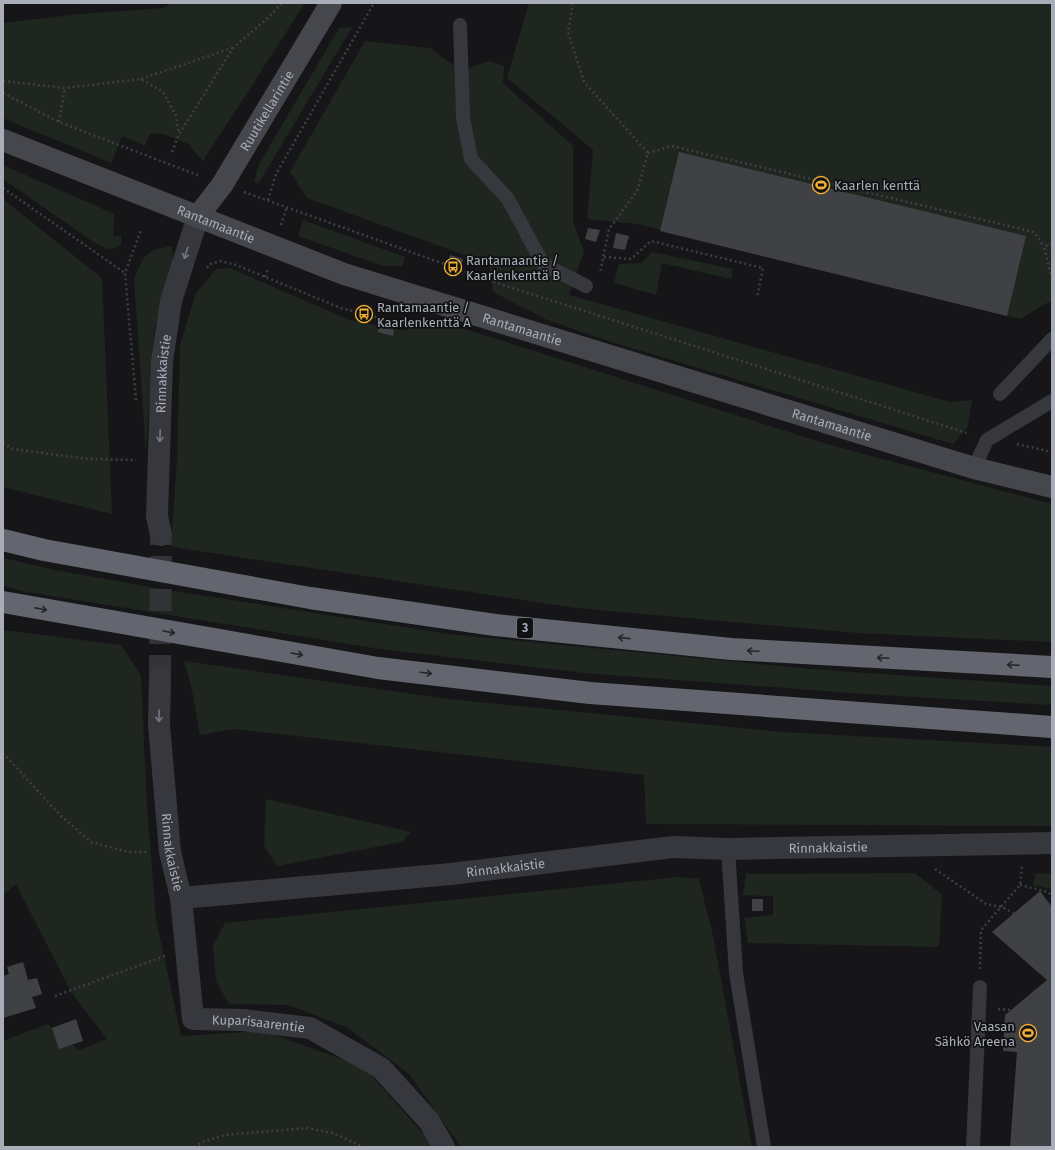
<svg xmlns="http://www.w3.org/2000/svg" width="1055" height="1150" viewBox="0 0 1055 1150" font-family="'Fira Sans',sans-serif">
<style>
.green{fill:#1e261f}
.building{fill:#404145}
.lines{fill:none;stroke-linecap:round;stroke-linejoin:round}
.minor-tunnel{stroke:#333438;stroke-width:22;stroke-dasharray:22 11;stroke-linecap:butt}
.path{stroke:#3d3f44;stroke-width:2.5;stroke-dasharray:2 3;stroke-linecap:butt}
.service{stroke:#37383d;stroke-width:14}
.minor{stroke:#37383d;stroke-width:22}
.secondary{stroke:#45474d;stroke-width:22}
.motorway{stroke:#63666e;stroke-width:22}
.oneway{stroke:#757881}
.oneway2{stroke:#26262a}
.labels{text-anchor:middle;stroke-width:3.5;stroke-linejoin:round;paint-order:stroke}
.shield{fill:#111113;stroke:#7b7e86;stroke-width:1}
.shield-label{font-size:12px;font-weight:bold;fill:#a8adb8}
.street-label{font-size:13px;fill:#a8adb8;stroke:#111113}
.poi-label{font-size:13px;fill:#a8adb8;stroke:#111113;text-anchor:start}
</style>
<rect width="100%" height="100%" fill="#161618"/>
<path class="green" d="M172,3H305L203,161L188,144L164,134L150,133L145,146L122,136L111,163L3,118V23L80,14L164,8Z
M529,3H1052V300L1020,319L638,224L587,219L593,150L507,78Z
M352,27L259,183L254,182L259,164L339,28Z
M365,41L430,48L461,71L489,61L504,66L503,83L573,146V222L584,251L569,295L950,402L972,400L968,426L953,444L608,341L547,320L493,292L489,264L307,198L290,172Z
M3,165L114,214L113,236H121V244L115,248L108,249L92,241L3,179Z
M3,199L102,278L112,514L3,487Z
M303,220L405,257L402,266H383L298,236Z
M172,246L173,260L154,331L146,452L134,279C145,254 144,251 172,246Z
M652,252L733,269L731,279L662,263L656,295L614,283L619,264L642,263Z
M230,268L350,320L406,331L414,324L465,329L830,445L1052,504V642L858,633L576,608L192,550L171,546L177,459L180,345L196,293L216,269Z
M3,558L55,570L174,591L449,634L811,669L1052,686V705L864,694L584,673L380,649L27,592L3,586Z
M3,630L121,645L141,675L147,808L156,919L181,1036L263,1031L364,1067L435,1147H3V1041L48,1024L79,1050L107,1039L71,992L16,884L3,895Z
M184,661L448,699L782,732L1052,747V826L646,824L644,775L233,729L200,735L191,685Z
M266,799L411,832L402,842L277,866L264,846Z
M915,873L942,895L939,947L748,943L744,918L773,915V896L743,895L746,874Z
M1036,873L1052,874V889L1033,885Z
M678,877L699,879L713,936L752,1147H461L409,1074L348,1028L288,1005L229,1004L216,981L213,946L225,923Z"/>
<path class="building" d="M679,152L1026,236L1007,316L660,231Z
M588,228L600,230L596,242L585,239Z
M616,233L629,236L625,250L613,248Z
M450,255L463,259L462,263L449,260Z
M379,327L394,330L393,336L378,332Z
M1040,891L1052,907V1147H1010L1017,1052L1003,1051L1005,1015L1047,980L992,932Z
M752,899H763V911H752Z
M23,962L28,980L37,978L42,994L32,997L36,1008L3,1018V976L9,974L7,967Z
M76,1019L83,1041L59,1049L52,1028Z"/>
<g class="lines">
<path class="minor-tunnel" d="M160,677L161,535"/>
<path class="path" d="M573,3L568,32L584,82L648,153L637,191L609,229L600,273
M141,79L232,48
M3,81L65,88L141,79L163,92L176,116L179,134
M3,93L59,122L200,176
M59,122L65,88
M172,152L179,134L233,48L268,18L282,3
M648,153L672,146L1034,232L1044,247
M3,188L125,273
M244,192L503,285L970,434
M268,200L276,174L374,3
M281,225L287,207
M1052,243L1044,247L1052,279
M604,257L631,259L651,241L763,268L757,298
M207,268L210,264L221,261L236,265L341,308L405,325
M265,277L268,268
M136,400L125,273L141,230
M3,443L13,449L87,459L136,460
M1017,444L1052,452
M3,753L59,814L91,842L128,852H148
M935,869L986,904L1002,907L1015,914
M1020,885L1048,892L1052,896
M980,969L981,930L1020,885L1022,867
M55,996L165,956
M998,1009L1011,1010
M194,1147L203,1142L225,1135L307,1128L333,1133L363,1147"/>
<path class="service" d="M460,25L463,117L471,159L508,199L543,264L586,286
M1000,394L1052,339
M974,468L987,440L1052,401
M728,849L736,973L764,1147
M973,1147L980,987"/>
<g class="minor">
<path id="s1" d="M161,535L157,516L162,362L171,301L198,216"/>
<path id="s2" d="M160,677L159,725L170,852L181,898L193,1019L243,1020L310,1028L381,1068L429,1121L444,1147"/>
<path id="s3" d="M181,898L451,874L673,847L728,849L1052,843"/>
</g>
<g class="secondary">
<path id="s4" d="M3,140L344,274L974,468L1052,487"/>
<path id="s5" d="M198,216L222,185L331,3"/>
</g>
<path class="motorway" d="M3,540L44,550L310,598L495,625L731,649L1052,667
M3,602L378,668L590,693L1052,727"/>
</g>
<defs><path id="oneway-shaft" d="M-6 0H5M1.5-3L5.5 0L1.5 3" fill="none" stroke-width="1.6" stroke-linecap="round" stroke-linejoin="round"/></defs>
<g class="oneway">
<use href="#oneway-shaft" transform="translate(186 253) rotate(107)"/>
<use href="#oneway-shaft" transform="translate(160 436) rotate(92)"/>
<use href="#oneway-shaft" transform="translate(159 716) rotate(91)"/>
</g>
<g class="oneway2">
<use href="#oneway-shaft" transform="translate(41 609) rotate(11)"/>
<use href="#oneway-shaft" transform="translate(169 632) rotate(10)"/>
<use href="#oneway-shaft" transform="translate(624 638) rotate(-174)"/>
<use href="#oneway-shaft" transform="translate(753 651) rotate(-177)"/>
<use href="#oneway-shaft" transform="translate(297 654) rotate(10)"/>
<use href="#oneway-shaft" transform="translate(883 658) rotate(-177)"/>
<use href="#oneway-shaft" transform="translate(1013 665) rotate(-177)"/>
<use href="#oneway-shaft" transform="translate(426 673) rotate(7)"/>
</g>
<defs>
<g id="stadium-ring" transform="scale(0.9)"><circle r="9.5" fill="#111113" stroke="#f2b134" stroke-width="1.5"/><path d="M0-5a6.5 5 0 1 0 0 10a6.5 5 0 1 0 0-10ZM-3.5-1.8h7v3.6h-7Z" fill="#f2b134"/></g>
<g id="bus-ring" transform="scale(0.9)"><circle r="9.5" fill="#111113" stroke="#f2b134" stroke-width="1.5"/><path d="M-5-6H5V4H4V6H2V4H-2V6H-4V4H-5ZM-3.5-4V0h7V-4ZM-3.5 1.2v1.5H-2V1.2ZM2 1.2v1.5H3.5V1.2Z" fill="#f2b134"/></g>
</defs>
<g fill-rule="evenodd">
<use href="#stadium-ring" x="821" y="185"/>
<use href="#bus-ring" x="453" y="267"/>
<use href="#bus-ring" x="364" y="314"/>
<use href="#stadium-ring" x="1028" y="1033"/>
</g>
<g class="labels">
<rect class="shield" x="517" y="618" width="16" height="20" rx="3"/>
<g class="shield-label">
<text x="525" y="632">3</text>
</g>
<g class="street-label">
<text dy="5" stroke="none"><textPath href="#s5" startOffset="126">Ruutikellarintie</textPath></text>
<text dy="5" stroke="none"><textPath href="#s4" startOffset="229">Rantamaantie</textPath></text>
<text dy="5" stroke="none"><textPath href="#s4" startOffset="553">Rantamaantie</textPath></text>
<text dy="5" stroke="none"><textPath href="#s1" startOffset="162">Rinnakkaistie</textPath></text>
<text dy="5" stroke="none"><textPath href="#s4" startOffset="877">Rantamaantie</textPath></text>
<text dy="5" stroke="none"><textPath href="#s3" startOffset="650">Rinnakkaistie</textPath></text>
<text dy="5" stroke="none"><textPath href="#s2" startOffset="176">Rinnakkaistie</textPath></text>
<text dy="5" stroke="none"><textPath href="#s3" startOffset="326">Rinnakkaistie</textPath></text>
<text dy="5" stroke="none"><textPath href="#s2" startOffset="410">Kuparisaarentie</textPath></text>
</g>
<g class="poi-label">
<text x="834" y="190">Kaarlen kenttä</text>
<text x="466" y="265">Rantamaantie /<tspan x="466" dy="15">Kaarlenkenttä B</tspan></text>
<text x="377" y="312">Rantamaantie /<tspan x="377" dy="15">Kaarlenkenttä A</tspan></text>
<text x="1015" y="1031" text-anchor="end">Vaasan<tspan x="1015" dy="15">Sähkö Areena</tspan></text>
</g>
</g>
<rect width="1055" height="1150" fill="none" stroke="#a8adb8" stroke-width="8"/>
</svg>
